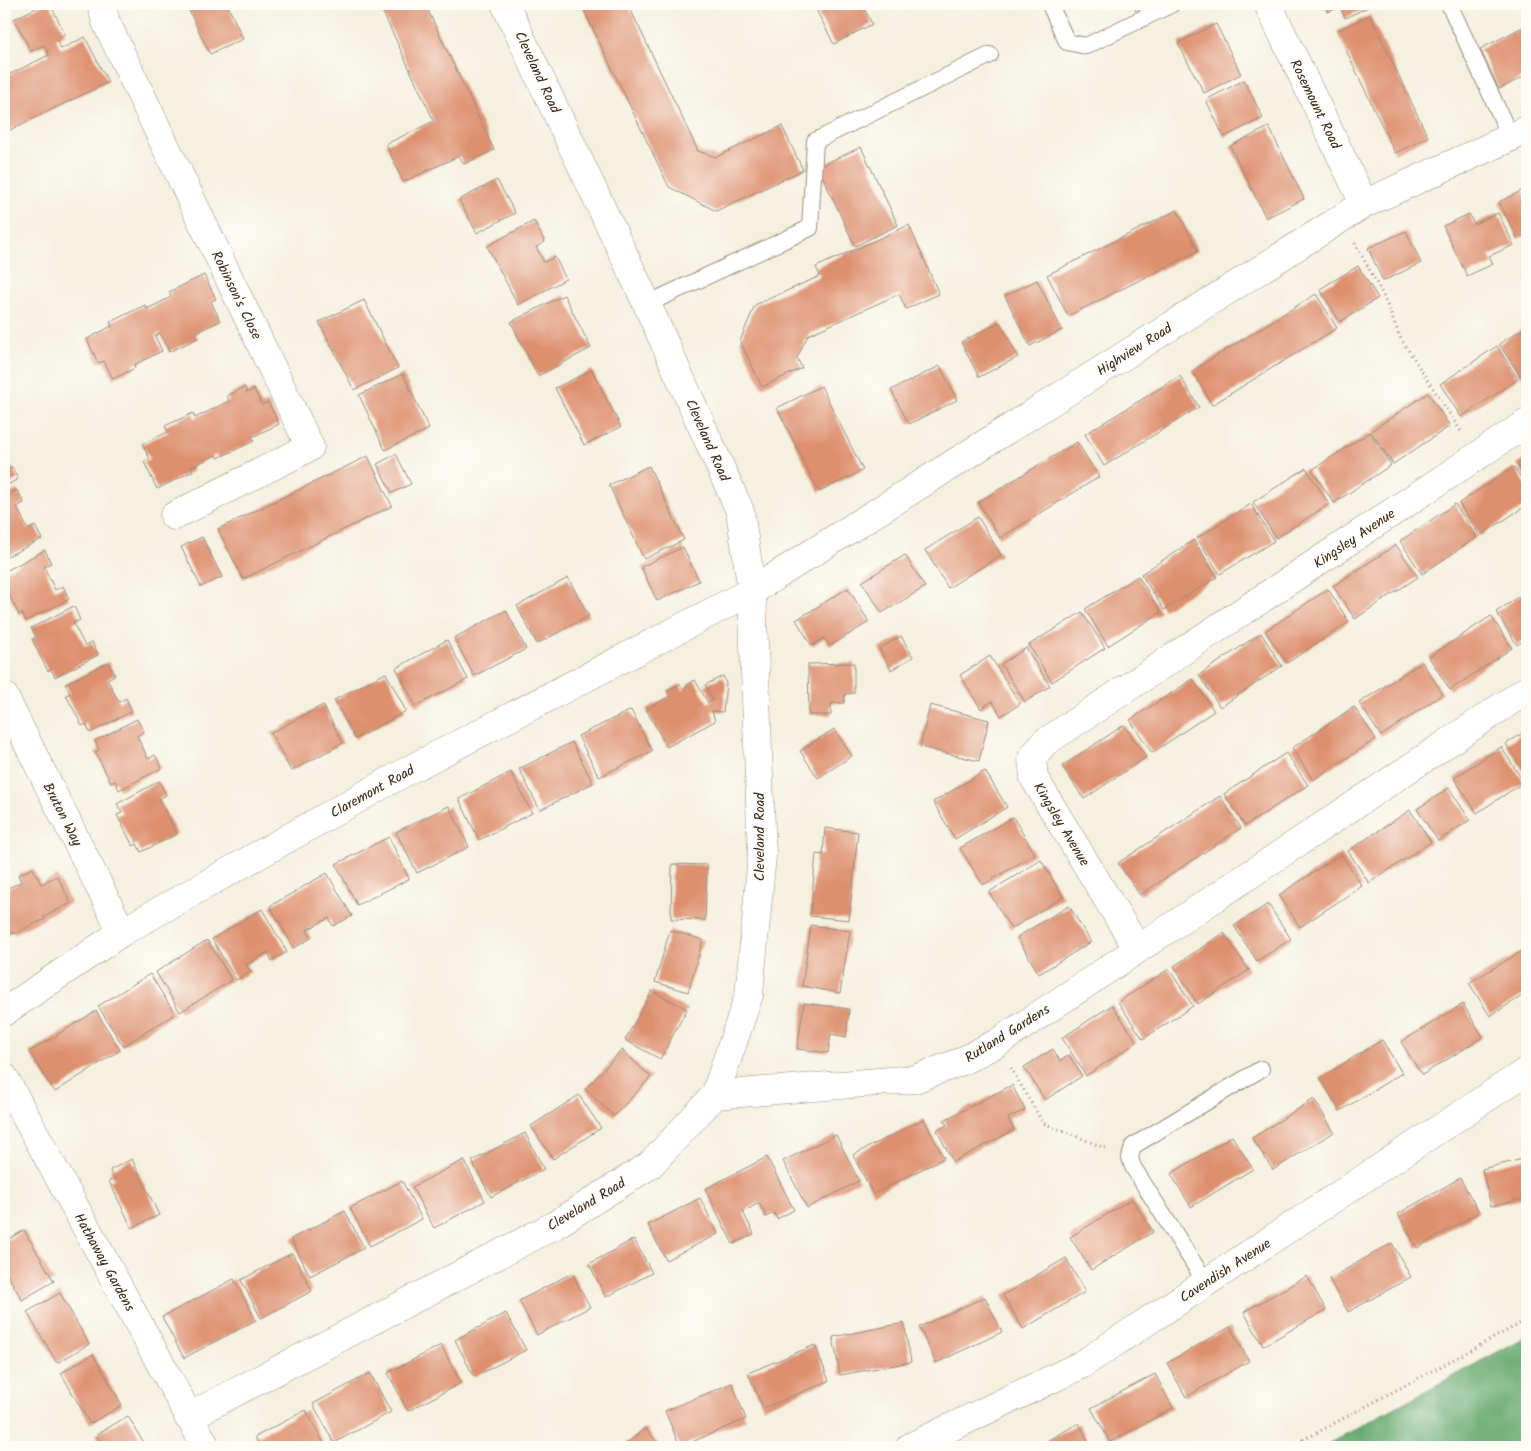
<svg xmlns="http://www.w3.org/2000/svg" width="1531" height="1451" viewBox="0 0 1531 1451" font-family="Kalam,sans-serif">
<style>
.forest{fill:#68ab6f;stroke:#526a46}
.building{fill:#de906e}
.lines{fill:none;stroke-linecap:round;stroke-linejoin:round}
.lane-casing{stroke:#988d7e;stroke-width:18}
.street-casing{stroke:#988d7e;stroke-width:29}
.path{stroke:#988d7e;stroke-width:3;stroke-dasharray:1 4;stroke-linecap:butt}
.lane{stroke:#fff;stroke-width:16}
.street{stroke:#fff;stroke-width:28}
.labels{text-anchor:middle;stroke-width:4;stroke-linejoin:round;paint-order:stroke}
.street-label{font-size:14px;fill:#3b2a1e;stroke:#fdfcf7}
</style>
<rect width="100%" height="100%" fill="#fdfcf7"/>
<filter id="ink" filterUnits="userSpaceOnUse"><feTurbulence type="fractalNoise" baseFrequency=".02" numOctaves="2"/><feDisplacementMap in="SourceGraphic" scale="10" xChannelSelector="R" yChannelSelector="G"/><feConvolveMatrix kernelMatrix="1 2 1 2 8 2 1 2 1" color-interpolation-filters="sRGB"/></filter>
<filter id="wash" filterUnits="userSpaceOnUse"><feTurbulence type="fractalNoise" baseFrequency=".0096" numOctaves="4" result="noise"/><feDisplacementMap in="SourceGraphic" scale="20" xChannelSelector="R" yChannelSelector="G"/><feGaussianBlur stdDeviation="1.12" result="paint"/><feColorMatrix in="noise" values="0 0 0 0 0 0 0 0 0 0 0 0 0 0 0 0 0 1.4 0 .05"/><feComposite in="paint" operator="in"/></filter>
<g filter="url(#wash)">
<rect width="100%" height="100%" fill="#f4f0de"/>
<path class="forest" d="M1527,1336V1447H1322Z"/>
<g id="blocks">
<path class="building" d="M44,4H50L65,34L56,39L61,49L85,37L108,82L4,133V77L49,55L44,45L31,51L14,19Z
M172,4H184L174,9Z
M186,4H227L243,39L210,54Z
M379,4H425L494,150L464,164L459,156L403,182L386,144L434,121Z
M581,4H628L698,151L716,157L782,126L803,170L716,211L669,187Z
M813,4H862L872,24L834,44Z
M1133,4H1161L1138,15Z
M1324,4H1369L1370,6L1345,18L1340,6L1328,12Z
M1370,15L1428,137L1395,153L1337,31Z
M1216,24L1241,74L1204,93L1178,43Z
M1527,25V75L1499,89L1480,49Z
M1244,80L1263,118L1224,137L1206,100Z
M1269,127L1304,199L1266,218L1230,146Z
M861,147L898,225L855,246L818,167Z
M497,180L515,213L477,233L459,200Z
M1523,190L1527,198V234L1518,239L1499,202Z
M1177,210L1198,251L1068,316L1047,275Z
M1498,213L1514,245L1489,256L1493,264L1467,276L1443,226L1469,214L1474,224Z
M534,221L545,242L536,247L544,262L555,257L566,279L518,305L487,246Z
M909,225L939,294L906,309L899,294L808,335L797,358L802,368L762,387L740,341L755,305L820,276L816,267Z
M1406,231L1421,263L1383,281L1368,248Z
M1358,266L1378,298L1340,322L1320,289Z
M204,275L216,299L211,301L220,321L195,333L198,338L169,352L160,333L155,336L162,351L134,365L135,368L113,379L104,361L98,363L87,339L112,326L110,322L145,305L147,309L171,297L169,292Z
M1037,280L1062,330L1030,346L1005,296Z
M1316,294L1337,328L1212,405L1192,371Z
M564,295L591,348L538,376L511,322Z
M364,300L398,368L354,390L319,322Z
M1000,322L1018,357L979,377L961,342Z
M1527,326V373L1521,377L1499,344Z
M1497,346L1518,379L1461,417L1440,384Z
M940,366L957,400L909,424L891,390Z
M592,370L621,427L584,445L555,388Z
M403,374L429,429L385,450L359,395Z
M1180,376L1199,407L1104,466L1085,434Z
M821,386L863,470L819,492L777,408Z
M245,387L247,393L254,389L262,405L268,402L279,424L252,437L254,441L218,458L216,455L191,467L193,471L157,489L144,462L150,459L142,444L168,432L165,426L193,413L195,418L229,401L227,396Z
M1428,393L1450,426L1393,464L1371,431Z
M1370,432L1391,465L1334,503L1312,470Z
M1077,442L1099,477L1000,538L978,502Z
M396,454L411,484L392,493L377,464Z
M368,456L392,506L243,579L218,529Z
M1527,457V481L1517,464Z
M649,466L684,540L644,559L609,485Z
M12,467L18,479L4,487V471Z
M1514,467L1527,486V505L1480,536L1459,503Z
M1306,468L1329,504L1276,538L1253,502Z
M17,490L24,503L17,507L28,530L35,526L42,539L4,558V497Z
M1251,504L1274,541L1220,574L1197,538Z
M1455,504L1477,537L1422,574L1400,541Z
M978,517L1001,555L948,588L925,550Z
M202,537L222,577L201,587L181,547Z
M1194,540L1217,577L1164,610L1141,574Z
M1396,545L1418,577L1355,619L1333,586Z
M683,547L699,581L657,601L641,567Z
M45,550L51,563L44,567L55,590L63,586L69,599L26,621L22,613L19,615L4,585V583L7,581L4,572Z
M905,555L925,587L882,613L862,582Z
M1138,576L1161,612L1108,646L1085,609Z
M568,578L589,616L537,644L517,606Z
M848,588L869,622L830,646L824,638L812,646L796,620Z
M1328,589L1349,622L1287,663L1265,631Z
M1527,591V638L1517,645L1496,612Z
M74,606L80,620L73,623L85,646L92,642L98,655L55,677L51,669L48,671L39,654L32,639L36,637L31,628Z
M506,610L526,649L474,676L454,638Z
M1082,612L1105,648L1052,682L1029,645Z
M1491,616L1512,648L1450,690L1429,657Z
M1261,633L1282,666L1220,707L1199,675Z
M901,636L913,657L891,670L879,649Z
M447,640L468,679L416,706L396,668Z
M1026,648L1050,686L1025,702L1001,664Z
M990,656L1020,704L1001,716L992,701L981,709L960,675Z
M108,662L115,675L107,679L119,702L126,698L132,711L90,733L86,724L82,726L66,695L70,693L65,684Z
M1422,662L1443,694L1381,736L1359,703Z
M854,663V693L845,694L844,703H831V715H809L808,664Z
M386,673L406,711L355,739L334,700Z
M723,676L726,683L723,712L712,711L715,721L667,747L646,709L670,696L667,691L680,684L684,691L687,685L695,680L708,703L713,700L705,685Z
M1193,679L1214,711L1152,753L1130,720Z
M323,705L343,743L291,771L271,733Z
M930,705L989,720L979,761L920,747Z
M1354,707L1376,739L1313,780L1292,748Z
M631,710L652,751L599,777L578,736Z
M137,719L144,732L137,736L148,759L155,755L162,768L119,790L115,781L111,783L103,767L95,752L99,750L95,741Z
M1124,725L1146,757L1084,799L1062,766Z
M834,729L852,756L818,778L800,751Z
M1527,730V776L1506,744Z
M572,742L593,783L540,810L519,769Z
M1501,747L1524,782L1477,813L1454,778Z
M1286,753L1308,785L1245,826L1224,794Z
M985,771L1007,807L955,839L933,802Z
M511,772L532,813L479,840L459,799Z
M159,781L166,795L159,799L177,834L141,852L137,844L133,846L117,815L122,813L117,804Z
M1449,788L1470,820L1438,841L1417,809Z
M1220,796L1241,828L1140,895L1118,863Z
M449,806L469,847L417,873L396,832Z
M1410,810L1431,842L1369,883L1348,851Z
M1013,817L1035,854L983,885L960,848Z
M825,828L858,832L849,920L810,916L816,854L823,855Z
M389,837L409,879L357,905L336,864Z
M1341,854L1362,886L1300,927L1279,895Z
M1041,860L1063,897L1011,929L989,892Z
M672,864L707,865L705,920L671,919Z
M33,868L41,884L57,876L71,903L44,917L45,919L30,926L14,934L13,932L4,936V890L21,882L18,875Z
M327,873L352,916L333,926L329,918L307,930L311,938L294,948L270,906Z
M1268,904L1291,939L1257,961L1234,926Z
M1069,906L1091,942L1039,974L1017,937Z
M262,909L287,952L272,961L268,952L246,965L251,972L236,980L212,939Z
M811,925L850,931L840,993L802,986Z
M670,930L703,940L688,992L655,982Z
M1224,933L1249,970L1198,1004L1174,966Z
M207,940L232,980L180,1012L156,972Z
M1527,948V993L1490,1016L1469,983Z
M1169,969L1193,1006L1143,1039L1118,1002Z
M150,974L175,1014L123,1046L98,1006Z
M652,991L687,1009L660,1059L625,1040Z
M804,1003L849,1009L846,1037L831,1034L828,1053L797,1049Z
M1463,1004L1483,1037L1422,1075L1401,1042Z
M1112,1005L1137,1042L1086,1076L1062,1038Z
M96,1011L120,1050L55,1092L29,1052Z
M1382,1040L1402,1073L1340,1111L1320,1078Z
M1053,1049L1060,1061L1069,1055L1082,1076L1045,1100L1024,1067Z
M622,1050L651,1077L614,1116L585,1089Z
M1012,1085L1025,1110L1008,1118L1014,1130L953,1162L937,1130L947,1125L944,1120Z
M579,1095L601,1128L553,1159L531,1126Z
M1314,1099L1334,1132L1273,1170L1252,1138Z
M924,1119L944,1158L873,1194L853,1155Z
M525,1133L544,1169L491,1197L472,1161Z
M836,1135L859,1181L807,1208L783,1161Z
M1232,1136L1253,1169L1191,1207L1171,1174Z
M767,1157L794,1210L777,1219L774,1213L766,1217L759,1203L743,1212L754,1234L733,1244L705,1189Z
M1527,1158V1198L1491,1206L1482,1169Z
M132,1159L159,1215L132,1228L109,1181L114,1179L110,1170Z
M464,1160L485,1201L434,1228L412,1187Z
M1460,1178L1479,1212L1417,1248L1398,1214Z
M402,1181L422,1219L370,1246L350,1208Z
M700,1198L718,1234L666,1260L648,1225Z
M1132,1199L1153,1232L1091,1270L1070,1237Z
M345,1211L364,1248L310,1276L291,1239Z
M24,1230L54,1281L22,1300L4,1269V1242Z
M634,1239L652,1273L606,1297L589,1264Z
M1392,1243L1411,1277L1348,1312L1329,1279Z
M292,1253L312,1291L261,1318L241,1280Z
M1066,1258L1085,1292L1023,1329L1003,1295Z
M572,1273L590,1307L537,1335L519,1301Z
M1307,1276L1326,1310L1263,1346L1244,1312Z
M234,1279L256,1320L184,1358L162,1317Z
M60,1293L89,1344L57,1363L27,1312Z
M985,1297L1002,1332L936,1363L919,1327Z
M506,1313L526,1350L474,1377L455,1340Z
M904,1323L911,1362L840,1375L833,1337Z
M1230,1327L1249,1361L1186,1397L1167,1363Z
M441,1345L461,1383L408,1411L388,1373Z
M815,1345L829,1381L763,1408L748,1373Z
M93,1354L122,1405L90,1424L61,1373Z
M370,1373L391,1412L334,1443L313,1404Z
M1155,1374L1173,1408L1110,1442L1091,1408Z
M732,1383L746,1419L680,1447L665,1411Z
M306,1410L325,1446L260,1447L255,1437Z
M128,1416L146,1447H104L96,1435Z
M1079,1423L1091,1447H1034L1047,1441Z
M645,1428L661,1447H622Z"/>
</g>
</g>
<g filter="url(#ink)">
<use href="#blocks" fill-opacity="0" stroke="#988d7e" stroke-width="1"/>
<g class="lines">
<g class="lane-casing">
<path id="lane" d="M1449,4L1511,138
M1051,7L1067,42L1086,46L1172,4
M647,304L810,228L815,141L990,55
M1206,1283L1133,1167L1130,1158L1133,1146L1261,1069"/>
</g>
<g class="street-casing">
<path id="street" d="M101,4L106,22L310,447L174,516
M1268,4L1364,204
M4,696L122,932
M1137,948L1034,778L1032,758L1044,743L1527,423
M4,1012L122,932L407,771L752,591L1364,204L1527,130
M4,1077L206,1447
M715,1095L915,1079L960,1062L997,1043L1527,690
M188,1417L555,1225L650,1165L715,1095L749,995L762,855L752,591L740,511L647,304L505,4
M910,1447L1081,1365L1527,1071"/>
</g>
<path class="path" d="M1355,243L1382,293L1401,339L1462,433
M1011,1068L1043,1123L1108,1149
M1302,1439L1307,1447
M1290,1447L1527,1320"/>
<use href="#lane" class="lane"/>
<use href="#street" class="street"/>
</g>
</g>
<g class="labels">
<g class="street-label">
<text transform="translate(538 72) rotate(65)" y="5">Cleveland Road</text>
<text transform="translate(1316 104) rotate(64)" y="5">Rosemount Road</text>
<text transform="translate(237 295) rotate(64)" y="5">Robinson's Close</text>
<text transform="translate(1134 349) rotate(-32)" y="5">Highview Road</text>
<text transform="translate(708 440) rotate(66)" y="5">Cleveland Road</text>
<text transform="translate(1354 538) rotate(-34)" y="5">Kingsley Avenue</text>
<text transform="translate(372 791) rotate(-29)" y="5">Claremont Road</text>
<text transform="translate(63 814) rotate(63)" y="5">Bruton Way</text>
<text transform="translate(1062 824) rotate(59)" y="5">Kingsley Avenue</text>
<text transform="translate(759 837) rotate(-90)" y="5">Cleveland Road</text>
<text transform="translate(1007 1033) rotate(-32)" y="5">Rutland Gardens</text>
<text transform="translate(586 1204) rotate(-31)" y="5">Cleveland Road</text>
<text transform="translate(105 1262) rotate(61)" y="5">Hathaway Gardens</text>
<text transform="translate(1225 1270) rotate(-33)" y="5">Cavendish Avenue</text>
</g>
</g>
<rect width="1531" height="1451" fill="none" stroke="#fdfcf7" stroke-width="20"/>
</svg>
